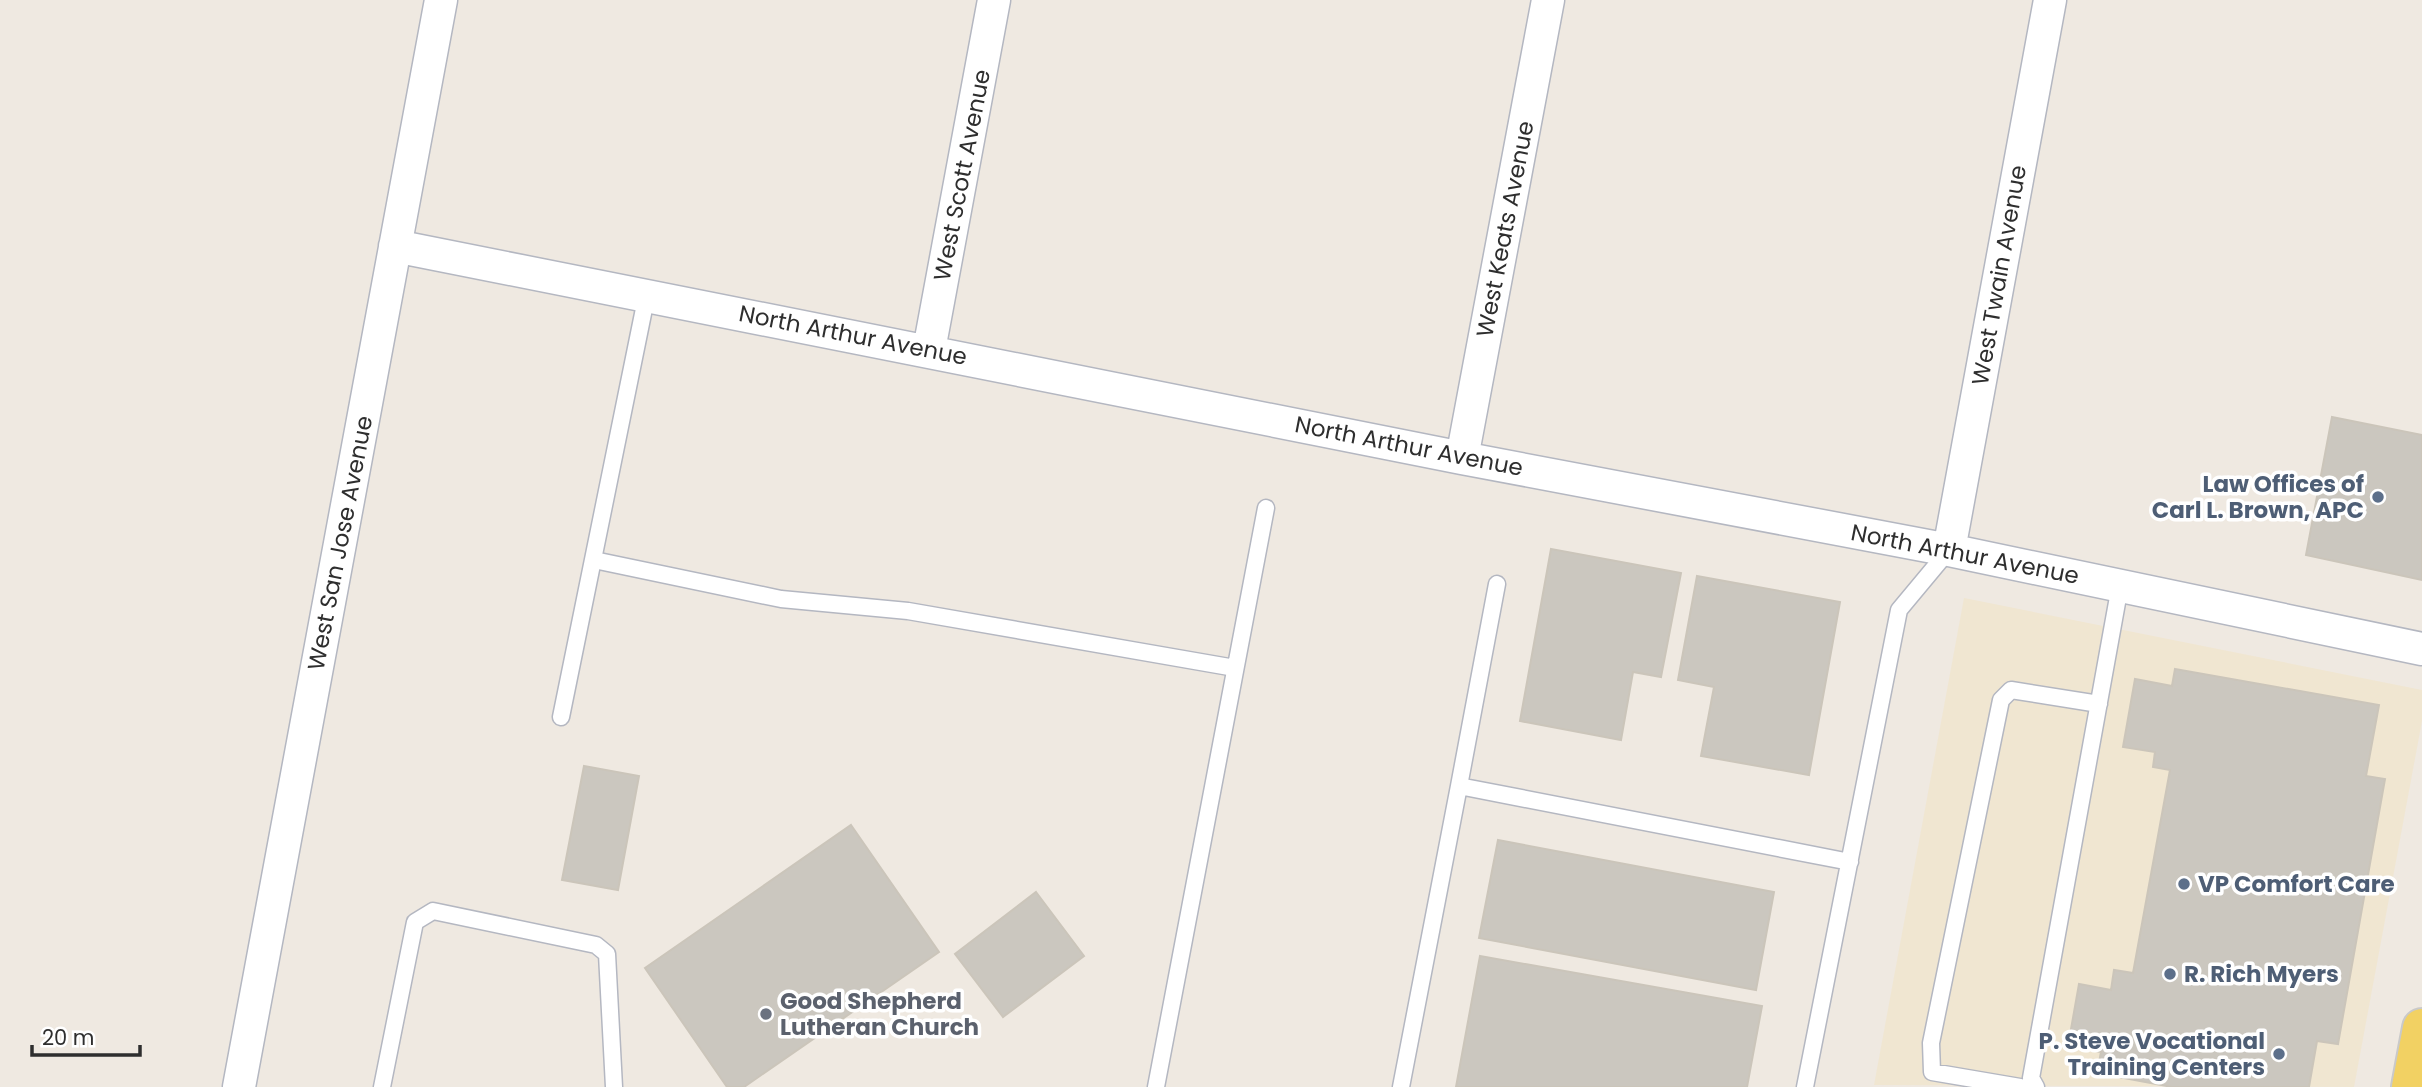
<svg xmlns="http://www.w3.org/2000/svg" width="2422" height="1087" viewBox="0 0 2422 1087" font-family="Poppins,sans-serif">
<style>
.education{fill:#f0e6d1}
.building{fill:#cbc7bf;stroke:#cbc5ba;stroke-width:2}
.lines{fill:none;stroke-linecap:round;stroke-linejoin:round}
.service-casing{stroke:#b4b7c1;stroke-width:19}
.minor-casing{stroke:#b4b7c1;stroke-width:35}
.primary-casing{stroke:#c9c9c9;stroke-width:42}
.service{stroke:#fff;stroke-width:16}
.minor{stroke:#fff;stroke-width:32}
.primary{stroke:#f2d163;stroke-width:38}
.service-dot{fill:#5c6f8a;stroke:#fff;stroke-width:2.5}
.worship-dot{fill:#6b7280;stroke:#fff;stroke-width:2.5}
.labels{text-anchor:middle;stroke-width:7;stroke-linejoin:round;paint-order:stroke}
.street-label{font-size:23px;fill:#2e2e2e;stroke:#fff}
.service-label{font-size:23px;font-weight:bold;fill:#4e5e75;stroke:#fff;text-anchor:end}
.worship-label{font-size:23px;font-weight:bold;fill:#5b616d;stroke:#fff;text-anchor:start}
</style>
<rect width="100%" height="100%" fill="#efe9e1"/>
<path class="education" d="M1964,598L2422,690V721L2354,1087L1874,1085Z"/>
<path class="building" d="M2332,417L2422,435V580L2306,555Z
M1551,549L1681,573L1661,677L1633,672L1621,740L1520,721Z
M1697,576L1840,602L1809,775L1701,756L1714,687L1678,680Z
M2175,669L2379,705L2366,776L2385,779L2338,1044L2317,1041L2309,1087H2172L2097,1073L2101,1052L2068,1046L2079,984L2111,990L2114,970L2133,973L2170,770L2153,767L2155,752L2123,747L2135,679L2172,686Z
M584,766L639,776L618,890L562,880Z
M851,825L939,952L744,1087H727L645,968Z
M1498,840L1774,892L1756,990L1479,938Z
M1036,892L1084,956L1003,1017L955,954Z
M1480,956L1762,1006L1747,1087H1456Z"/>
<g class="lines">
<g class="service-casing">
<path id="service" d="M594,560L781,599L908,611L1235,668
M561,717L647,294
M1459,786L1497,584
M382,1087L415,922L433,911L596,945L607,954L614,1087
M1156,1087L1266,508
M1401,1087L1459,786L1850,862
M1805,1087L1899,610L1949,550
M2020,1087L1932,1072L1931,1043L2001,700L2011,690L2099,704
M2036,1087L2031,1078L2120,586"/>
</g>
<g class="minor-casing">
<path id="minor" d="M395,246L1462,458L1949,550L2422,649
M929,350L994,0
M1462,458L1548,0
M1949,550L2050,0
M239,1087L441,0"/>
</g>
<g class="primary-casing">
<path id="primary" d="M2411,1087L2422,1028"/>
</g>
<use href="#service" class="service"/>
<use href="#minor" class="minor"/>
<use href="#primary" class="primary"/>
</g>
<g class="service-dot">
<circle cx="2378" cy="497" r="7"/>
<circle cx="2184" cy="884" r="7"/>
<circle cx="2170" cy="974" r="7"/>
<circle cx="2279" cy="1054" r="7"/>
</g>
<circle class="worship-dot" cx="766" cy="1014" r="7"/>
<g class="labels">
<g class="street-label">
<text transform="translate(962 175) rotate(-79)" y="8">West Scott Avenue</text>
<text transform="translate(1505 229) rotate(-79)" y="8">West Keats Avenue</text>
<text transform="translate(1999 275) rotate(-80)" y="8">West Twain Avenue</text>
<text transform="translate(853 335) rotate(11)" y="8">North Arthur Avenue</text>
<text transform="translate(1409 446) rotate(11)" y="8">North Arthur Avenue</text>
<text transform="translate(340 543) rotate(-79)" y="8">West San Jose Avenue</text>
<text transform="translate(1965 554) rotate(11)" y="8">North Arthur Avenue</text>
</g>
<g class="service-label">
<text x="2364" y="492">Law Offices of<tspan x="2364" dy="26">Carl L. Brown, APC</tspan></text>
<text x="2198" y="892" text-anchor="start">VP Comfort Care</text>
<text x="2184" y="982" text-anchor="start">R. Rich Myers</text>
<text x="2265" y="1049">P. Steve Vocational<tspan x="2265" dy="26">Training Centers</tspan></text>
</g>
<g class="worship-label">
<text x="780" y="1009">Good Shepherd<tspan x="780" dy="26">Lutheran Church</tspan></text>
</g>
</g>
<path d="M32 1045v10h108v-10" fill="none" stroke="#2e2e2e" stroke-width="3.5"/>
<text x="42" y="1045" font-size="21" fill="#2e2e2e" stroke="#ffffff" stroke-width="5" paint-order="stroke">20 m</text>
</svg>
